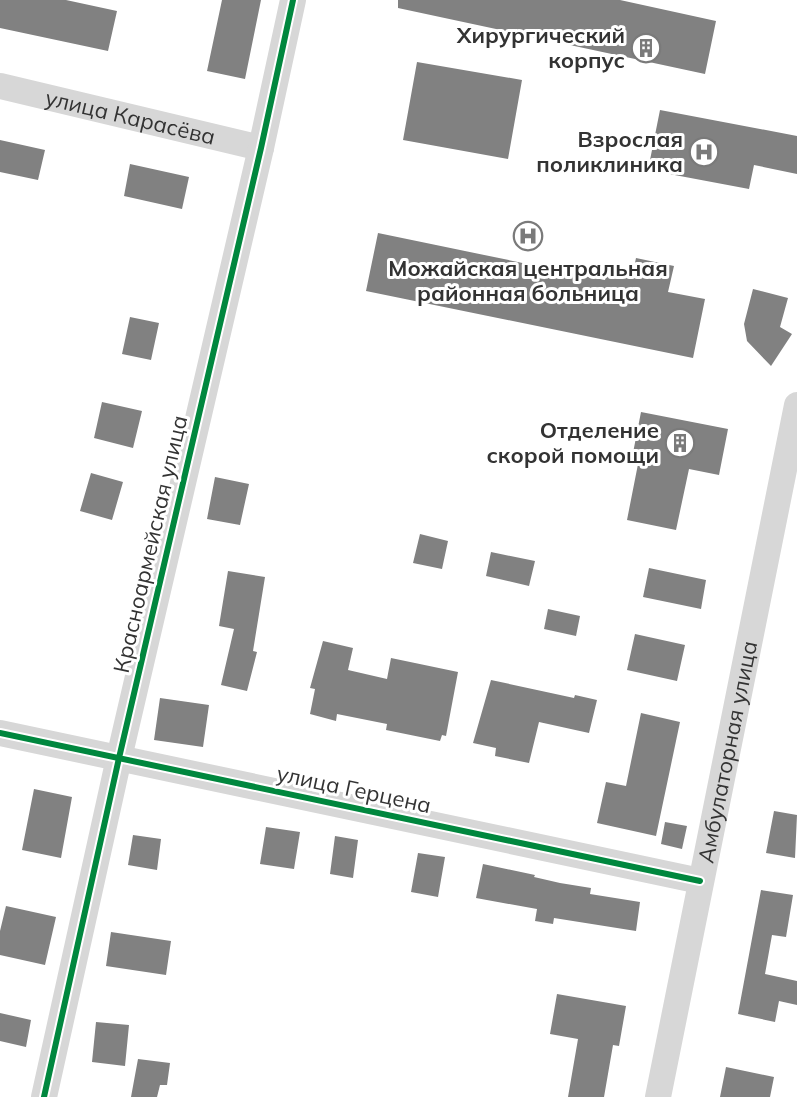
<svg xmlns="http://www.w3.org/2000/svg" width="797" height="1097" viewBox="0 0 797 1097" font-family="Mulish,sans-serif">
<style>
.building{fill:#818181}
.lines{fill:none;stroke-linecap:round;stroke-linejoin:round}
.minor{stroke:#d7d7d7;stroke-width:26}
.cycleway-casing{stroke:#fff;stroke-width:10}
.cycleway{stroke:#00873e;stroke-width:6}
.labels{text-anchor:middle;stroke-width:6;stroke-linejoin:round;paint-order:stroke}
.poi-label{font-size:22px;font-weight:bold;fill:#333;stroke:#fff;text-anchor:end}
.street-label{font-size:22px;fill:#333;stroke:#fff}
</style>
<rect width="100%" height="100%" fill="#fff"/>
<path class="building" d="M0,0H66L117,11L108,51L0,28Z
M222,0H261L245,79L207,71Z
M398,0H620L716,21L705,74L398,8Z
M417,62L522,80L508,159L403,140Z
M660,110L797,136V174L754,165L749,189L648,170Z
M0,140L45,150L38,180L0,172Z
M130,164L189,177L182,209L124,196Z
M378,233L605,280L608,267L633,272L636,258L674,266L668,292L705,299L693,358L366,291Z
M753,289L788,298L780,327L792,334L771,366L747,341L744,324Z
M130,317L159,323L151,360L122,354Z
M102,402L142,411L133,448L94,438Z
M641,412L728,429L719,475L689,469L676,530L627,520L639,459L632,458Z
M91,473L123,482L112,520L80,511Z
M215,477L249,484L240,525L207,519Z
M420,534L448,541L442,569L413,563Z
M491,552L535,561L529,586L486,576Z
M649,568L706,580L701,609L643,597Z
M228,571L265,577L253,651L257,652L247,691L221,685L234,629L219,626Z
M548,609L580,616L576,636L544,629Z
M635,634L685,645L677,681L627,670Z
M323,641L353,648L348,670L387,679L391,658L458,672L446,736L442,735L440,741L386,730L387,724L337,714L336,721L310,714L315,689L310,688Z
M491,680L574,698L575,695L597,700L589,733L539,722L529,763L495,756L496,748L473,743Z
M160,698L209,705L203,747L154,740Z
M641,713L680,722L656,836L597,823L606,782L626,786Z
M34,789L72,797L61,858L22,850Z
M774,811L797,815L795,858L766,853Z
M665,822L687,826L682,849L661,844Z
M266,827L300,832L294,869L260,864Z
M133,835L161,839L157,870L128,865Z
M335,836L358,840L353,878L330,874Z
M418,853L445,857L438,897L411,892Z
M483,864L535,875L534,877L560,883L591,888L590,894L640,902L636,931L554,918L553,924L535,921L537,909L476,898Z
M761,890L793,895L786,937L772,935L765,974L797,981V1005L779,1001L775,1022L738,1014Z
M6,906L56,917L45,965L0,955V931Z
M111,932L171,941L166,975L106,966Z
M557,994L626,1006L619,1046L613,1045L604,1097H568L578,1039L550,1034Z
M0,1013L31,1020L26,1047L0,1041Z
M96,1022L129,1025L125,1066L92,1062Z
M138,1059L170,1063L167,1085H160L157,1097H131Z
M726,1067L774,1077L770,1097H720Z"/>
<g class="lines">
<g class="minor">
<path id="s1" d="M0,86L261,148"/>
<path d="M0,733L700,881"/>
<path d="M44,1097L119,758L261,148L293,0"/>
<path id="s2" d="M658,1097L797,405"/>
</g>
<g class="cycleway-casing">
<path id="cycleway" d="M0,733L700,881
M44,1097L119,758L261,148L293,0"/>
</g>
<use href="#cycleway" class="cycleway"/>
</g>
<defs>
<g id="building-ring" transform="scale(1.5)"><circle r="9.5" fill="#fff" stroke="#7a7a7a" stroke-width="1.5"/><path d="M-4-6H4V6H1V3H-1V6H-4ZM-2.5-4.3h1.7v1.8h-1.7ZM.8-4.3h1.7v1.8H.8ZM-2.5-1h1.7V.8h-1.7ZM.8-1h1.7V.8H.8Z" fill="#7a7a7a"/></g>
<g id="hospital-ring" transform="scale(1.5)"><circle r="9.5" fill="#fff" stroke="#7a7a7a" stroke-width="1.5"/><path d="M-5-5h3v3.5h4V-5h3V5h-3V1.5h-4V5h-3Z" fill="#7a7a7a"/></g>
</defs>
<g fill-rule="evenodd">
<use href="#building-ring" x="646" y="48"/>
<use href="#hospital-ring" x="704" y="152"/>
<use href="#hospital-ring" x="528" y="236"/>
<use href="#building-ring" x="680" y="443"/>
</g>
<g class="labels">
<g class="poi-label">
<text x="625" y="43">Хирургический<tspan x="625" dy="25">корпус</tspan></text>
<text x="683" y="147">Взрослая<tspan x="683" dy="25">поликлиника</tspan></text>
<text x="528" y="276" text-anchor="middle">Можайская центральная<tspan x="528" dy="25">районная больница</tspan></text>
<text x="659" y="438">Отделение<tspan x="659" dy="25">скорой помощи</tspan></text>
</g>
<g class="street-label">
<text dy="8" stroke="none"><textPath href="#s1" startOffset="134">улица Карасёва</textPath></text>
<text transform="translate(150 544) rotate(-77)" y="8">Красноармейская улица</text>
<text dy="8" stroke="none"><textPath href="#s2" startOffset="352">Амбулаторная улица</textPath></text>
<text transform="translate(354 789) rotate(12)" y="8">улица Герцена</text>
</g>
</g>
</svg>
